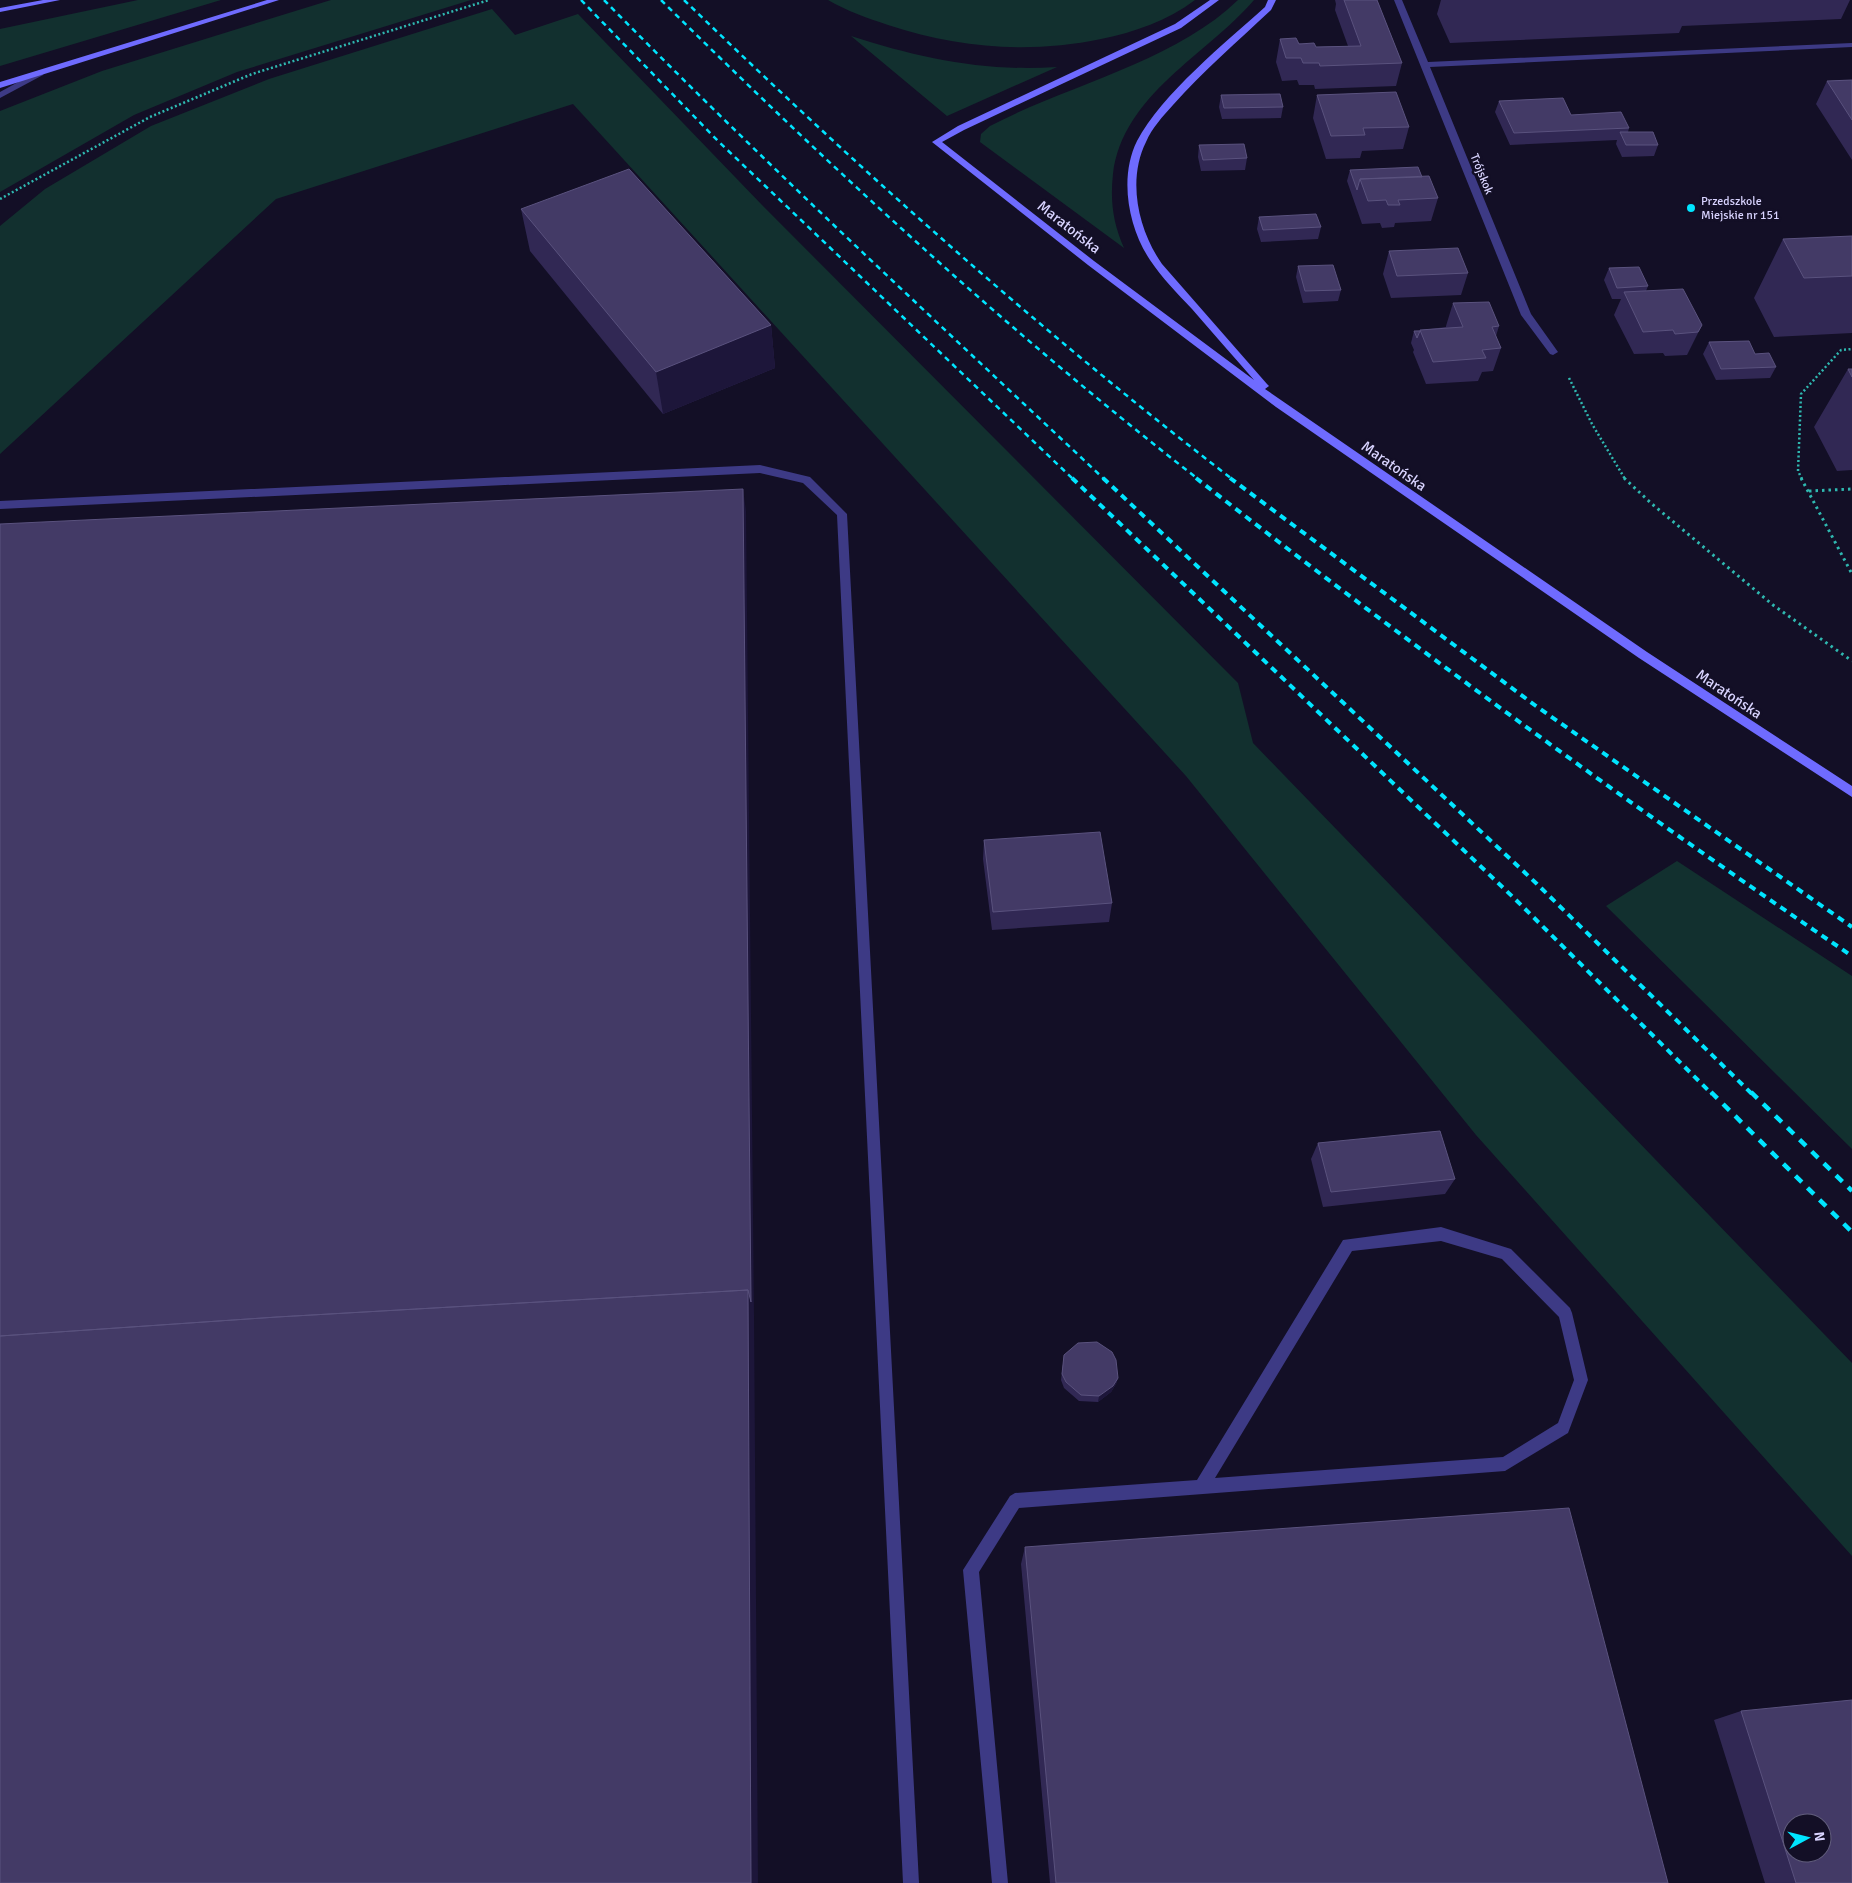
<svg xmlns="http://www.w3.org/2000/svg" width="1852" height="1883" viewBox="0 0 1852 1883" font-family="Signika,sans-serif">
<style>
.green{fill:#12302f}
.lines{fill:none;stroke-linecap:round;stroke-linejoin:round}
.path-far1{stroke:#2fb8b0;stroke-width:2.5;stroke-dasharray:2 2.5;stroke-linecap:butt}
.path{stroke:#2fb8b0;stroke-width:3;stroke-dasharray:2.5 4;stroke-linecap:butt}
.lane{fill:#3d3a85;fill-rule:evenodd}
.street{fill:#3d3a85;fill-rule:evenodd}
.secondary{fill:#6f6bff;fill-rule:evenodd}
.rail-far2{stroke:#00e5ff;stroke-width:2.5;stroke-dasharray:5.5 4.5;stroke-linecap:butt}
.rail-far1{stroke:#00e5ff;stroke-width:4;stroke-dasharray:7 5.5;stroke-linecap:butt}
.rail{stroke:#00e5ff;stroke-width:4.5;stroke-dasharray:9 8;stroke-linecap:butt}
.wall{fill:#312854}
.shaded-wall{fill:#1d163a}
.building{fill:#433a66;stroke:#5a527e;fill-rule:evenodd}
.poi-dot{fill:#00e5ff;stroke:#130f26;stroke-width:2}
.labels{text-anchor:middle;stroke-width:5;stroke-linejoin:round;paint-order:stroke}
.far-street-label{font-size:12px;fill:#d9d4ff;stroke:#130f26}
.far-poi-label{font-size:12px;fill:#d9d4ff;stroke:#130f26;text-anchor:start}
.street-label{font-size:15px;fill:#d9d4ff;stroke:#130f26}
</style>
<rect width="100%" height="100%" fill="#130f26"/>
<path class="green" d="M138,0H221L0,66V29Z
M331,0H471L237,72L134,115L0,192V111L102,71Z
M828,0H1195C1167,21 1135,32 1101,39C1028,54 959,48 888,25C867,18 847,11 828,0Z
M1238,0H1254C1206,56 1123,94 1113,174C1110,201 1113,223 1124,248L980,142L981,134L990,126C1068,85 1174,62 1238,0Z
M492,9L515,35L578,14L762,205L1238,683L1253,743L1852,1363V1556L1476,1135L1186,776L573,104L276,199L0,454V226L45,189L151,126L269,79Z
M851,36C919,58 985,72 1057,67L947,116Z
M1677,861L1852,976V1149L1606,906Z"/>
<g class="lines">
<path class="path-far1" d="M0,199L150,117L252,74L489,0
M1569,378L1592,424L1625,479
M1802,479L1798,471L1801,394L1841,350L1852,349"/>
<path class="path" d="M1624,478L1652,504L1773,605L1852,661
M1801,478L1852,574
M1809,491L1852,489"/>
<path class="lane" d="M760,465L810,477L847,514L919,1883H903L837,515L803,483L760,473L0,509V501Z
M1441,1227L1511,1249L1570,1308L1572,1313L1588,1380L1568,1433L1505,1471L1019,1508L979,1572L1008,1883H992L963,1570L1010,1496L1015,1493L1197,1480L1343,1240ZM1441,1241L1502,1259L1559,1317L1574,1380L1558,1423L1503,1457L1215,1478L1352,1251Z"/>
<path class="street" d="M1394,0H1402L1428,62L1852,43V47L1430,67L1531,314L1558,352L1553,355L1550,354L1521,315Z
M40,70L44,73L43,75L0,98V92Z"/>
<path class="secondary" d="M43,0H60L0,12V8Z
M267,0H279L0,88V82Z
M1210,0H1219L1181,28L964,130L942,142L1094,261L1254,380C1233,356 1212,332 1192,309C1177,293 1162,278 1150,260C1128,227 1119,177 1137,141C1162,94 1225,43 1265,7L1268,0H1276L1271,10C1238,41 1203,71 1173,105C1163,116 1152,128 1146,142C1127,180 1138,230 1162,264L1267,384L1269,386L1265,389L1647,652L1852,786V797L1639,658L1276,407L1088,265L932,142L958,126L1175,24Z"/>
<path class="rail-far2" d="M581,0L718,141L1073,479
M604,0C766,165 936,321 1104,479
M661,0C832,169 1008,331 1198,479
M684,0C859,169 1039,330 1232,479"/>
<path class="rail-far1" d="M1072,478L1515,899L1712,1094
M1103,478L1537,884L1752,1094
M1196,478C1409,644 1628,804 1852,956
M1230,478L1536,706L1852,927"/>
<path class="rail" d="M1711,1092L1852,1232
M1751,1092L1852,1191"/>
</g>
<path class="wall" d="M1335,0H1377L1402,63L1396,86L1315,89L1314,85H1299L1297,80L1282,81L1276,62L1280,39L1316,47L1348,46L1335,10L1336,4Z
M1441,0H1850L1841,19L1682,26L1679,33L1450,43L1437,14Z
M1852,80V160L1816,104L1827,81Z
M1221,95L1283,107L1281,118L1222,119L1219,107Z
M1317,95L1409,127L1403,149L1362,151L1360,158L1326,159L1313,118Z
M1499,101L1571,115L1629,128L1628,132L1658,145L1654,156L1622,157L1616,144L1617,140L1510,145L1495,112Z
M1199,145L1247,158L1245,170L1201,171L1198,157Z
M1350,170L1422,177L1438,198L1431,221L1395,223L1394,227L1382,228L1380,223L1362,224L1347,181Z
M521,209L771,325L775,368L663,414L530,251Z
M1259,217L1321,227L1318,239L1261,242L1257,229Z
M1852,236V333L1774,337L1754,298L1783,239Z
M1389,251L1468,273L1461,295L1391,298L1383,274Z
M1298,266L1341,290L1338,301L1303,303L1296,277Z
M1609,268L1648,286L1646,291L1702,325L1687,355L1665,356L1663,353L1634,354L1614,315L1621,299H1612L1604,280Z
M1453,303L1499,326L1496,336L1501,348L1493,371L1482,372L1478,381L1426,384L1413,352L1414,350L1411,343L1414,331L1446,327V326Z
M1709,342L1755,354L1776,367L1770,378L1716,380L1703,354Z
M1848,369H1852V470L1837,471L1814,427Z
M984,840L1112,903L1109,922L992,930L983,859Z
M1318,1143L1455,1179L1445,1194L1323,1207L1311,1159Z
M1064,1355L1118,1378L1116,1384L1111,1392L1098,1402L1079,1401L1064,1388L1061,1380Z
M1025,1547L1668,1883H1050L1021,1564Z
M1741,1711L1852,1883H1765L1714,1720Z"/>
<path class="shaded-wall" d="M771,325L775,368L663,414L656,372Z
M743,489L746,511L754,1315L758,1883H751Z
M1118,1378L1116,1384L1111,1392L1098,1402L1099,1396Z"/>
<path class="building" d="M1344,0H1377L1402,63L1320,66L1319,63H1303L1301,58H1286L1280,39L1296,38L1299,44L1314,43L1316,47L1361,46Z
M1852,80V120L1827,81Z
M1396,92L1409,127L1363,128L1365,135L1331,136L1317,95Z
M1280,94L1283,107L1224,108L1221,95Z
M1563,98L1571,115L1621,112L1629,128L1514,133L1499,101Z
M1620,132H1653L1658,145H1626Z
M1244,144L1247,158L1203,160L1199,145Z
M1418,167L1422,177L1360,179L1357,190L1350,170Z
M629,169L771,325L656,372L521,209Z
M1429,176L1438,198L1398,200L1400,205H1388L1386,200L1368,201L1360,179Z
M1316,214L1321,227L1263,230L1259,217Z
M1852,236V276L1804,278L1783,239Z
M1458,248L1468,273L1397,276L1389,251Z
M1333,265L1341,290L1305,291L1298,266Z
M1639,267L1648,286L1617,288L1609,268Z
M1683,289L1702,325L1698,332L1675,334L1673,330L1643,332L1624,292Z
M1489,302L1499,326L1492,327L1501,348L1482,350L1486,358L1433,362L1420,330L1463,327L1453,303Z
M1414,331H1420L1417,338Z
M1749,341L1755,354L1769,353L1776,367L1721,369L1709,342Z
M1848,369H1852V377Z
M743,489L751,1302L748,1290L277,1317L0,1336V524Z
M1100,832L1112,903L993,912L984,840Z
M1440,1131L1455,1179L1331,1192L1318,1143Z
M748,1290L751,1883H0V1336L277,1317Z
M1097,1342L1112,1352L1116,1360L1118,1378L1113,1386L1099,1396L1081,1395L1066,1382L1062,1374L1064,1355L1078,1343Z
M1569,1508L1668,1883H1056L1025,1547Z
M1852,1700V1883H1796L1741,1711ZM1792,1823H1822V1853H1792Z"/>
<circle class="poi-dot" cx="1691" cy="208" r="5"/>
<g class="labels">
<g class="far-street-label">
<text transform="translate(1482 174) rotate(68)" y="4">Trójskok</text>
</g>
<g class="far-poi-label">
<text x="1701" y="205">Przedszkole<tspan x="1701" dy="14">Miejskie nr 151</tspan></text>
</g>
<g class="street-label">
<text transform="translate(1069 227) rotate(38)" y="5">Maratońska</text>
<text transform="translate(1394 466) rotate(35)" y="5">Maratońska</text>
<text transform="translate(1729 694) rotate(34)" y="5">Maratońska</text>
</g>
</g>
<g transform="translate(1807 1838) rotate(83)"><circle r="24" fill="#130f26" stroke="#625e7d"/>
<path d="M0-4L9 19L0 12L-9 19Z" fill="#00e5ff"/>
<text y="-8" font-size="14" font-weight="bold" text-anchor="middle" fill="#d9d4ff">N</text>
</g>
</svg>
